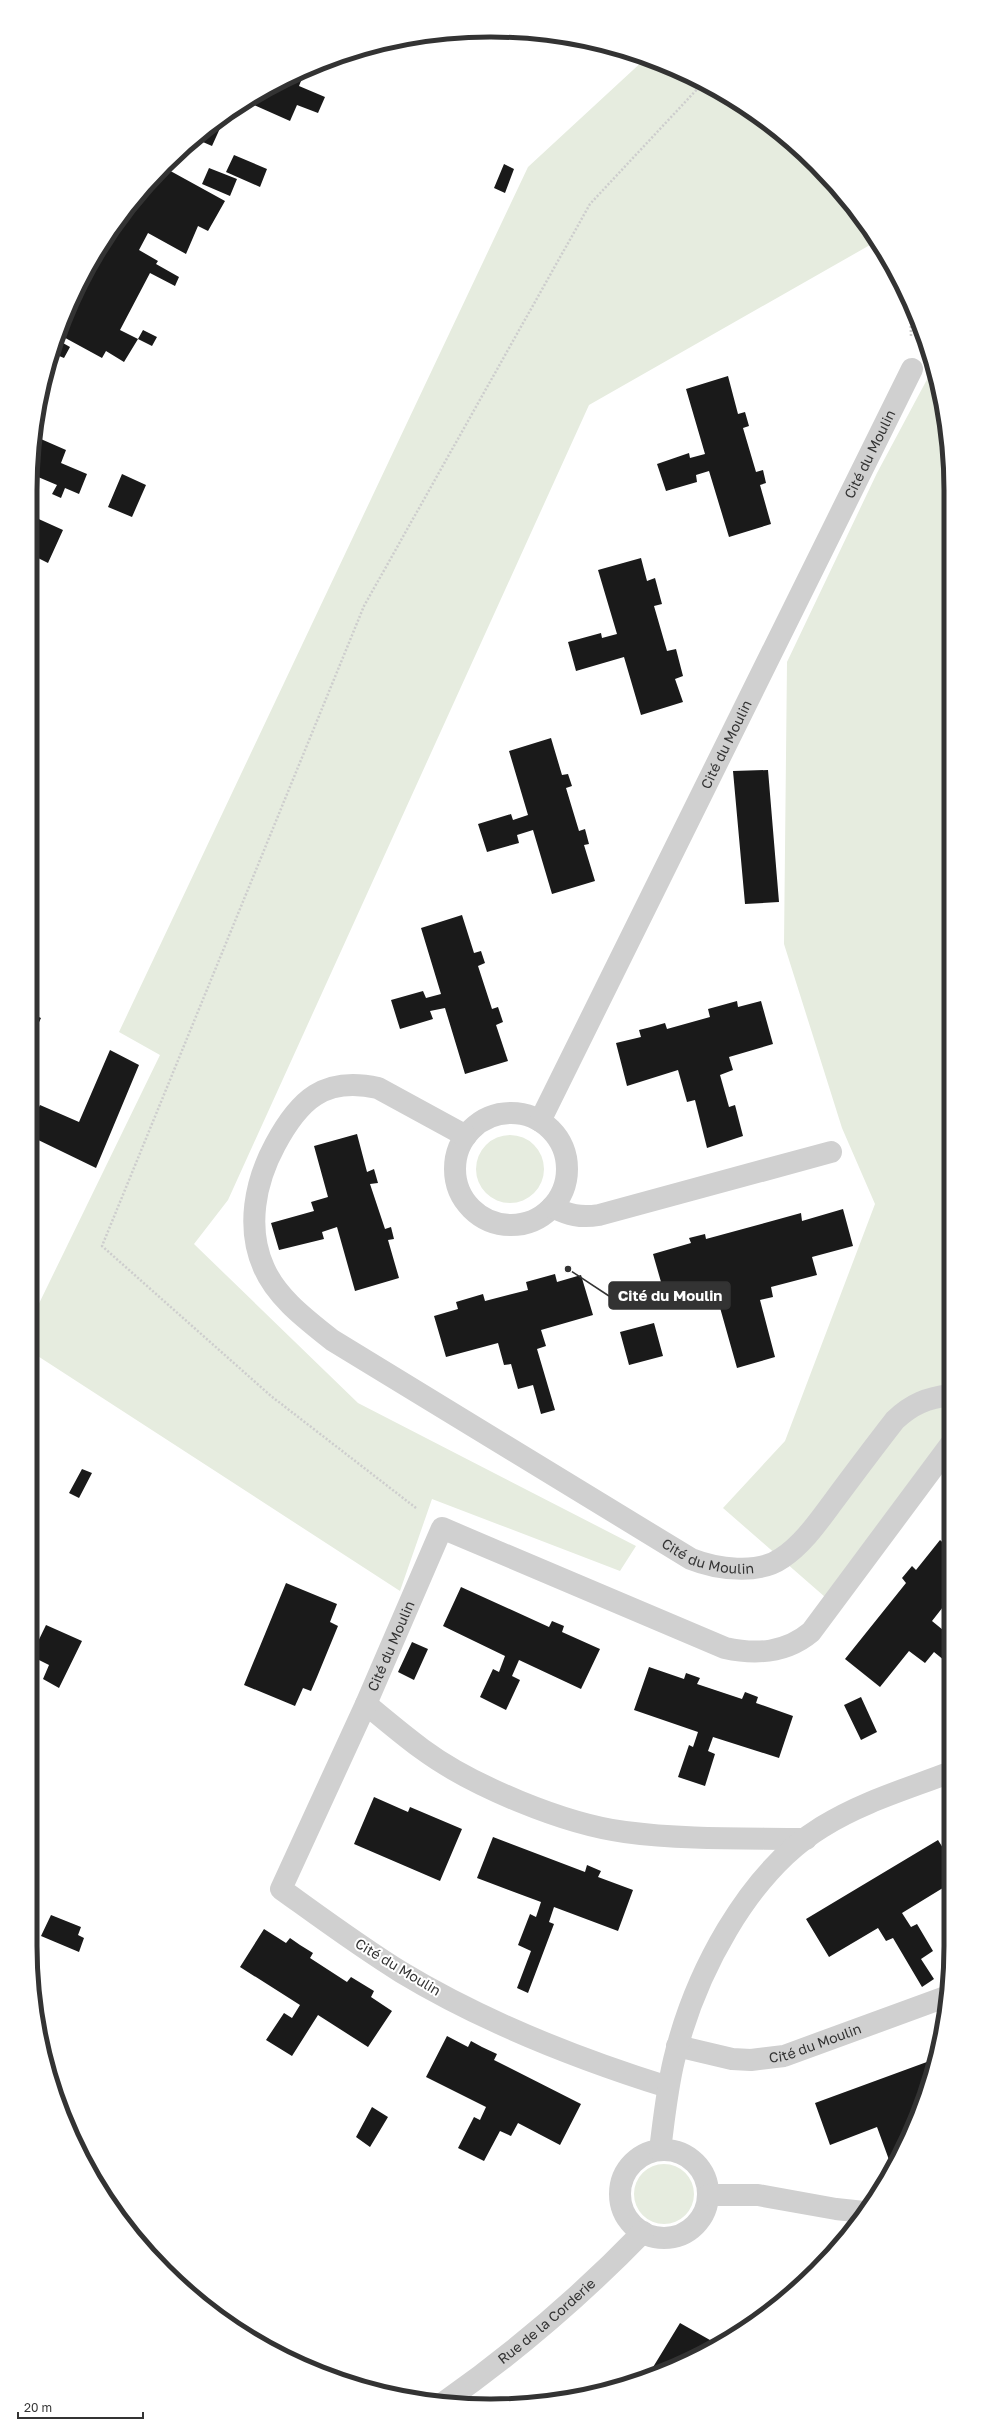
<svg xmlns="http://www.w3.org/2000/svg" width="981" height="2436" viewBox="0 0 981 2436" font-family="'Golos Text',sans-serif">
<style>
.green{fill:#e6ecdf}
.building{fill:#1a1a1a}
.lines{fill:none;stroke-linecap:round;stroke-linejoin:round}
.path{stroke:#cdcdcd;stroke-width:2.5;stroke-dasharray:2 2;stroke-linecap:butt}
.street{stroke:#d0d0d0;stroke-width:22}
.labels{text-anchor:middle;stroke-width:4;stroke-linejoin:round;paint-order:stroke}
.street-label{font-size:14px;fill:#333;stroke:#fff}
.rim{fill:none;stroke:#333;stroke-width:5}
.leader{fill:none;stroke:#333;stroke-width:1.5}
.callout-dot{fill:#333;stroke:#fff;stroke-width:1.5}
.callout{fill:#333;stroke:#333;stroke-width:1.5}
.callout-label{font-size:15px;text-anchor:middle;font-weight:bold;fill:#fff}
</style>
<rect width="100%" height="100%" fill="#fff"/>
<path class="green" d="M646,58L747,108L837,187L877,241L589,405L228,1200L194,1244L358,1403L636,1546L620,1571L432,1499L400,1591L30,1351V1322L160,1055L119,1032L528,167Z
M931,372L947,430L950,1435L825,1597L723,1508L785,1441L875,1204L842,1128L784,944L787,662L877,473Z
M476 1169a34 34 0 1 1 68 0a34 34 0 1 1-68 0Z
M634 2194a30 30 0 1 1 60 0a30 30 0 1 1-60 0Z"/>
<path class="building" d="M305,71L299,86L325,97L318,113L297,105L290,121L247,102L287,78Z
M226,115L212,146L196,139L210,125Z
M234,155L267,169L260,187L226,172Z
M504,164L514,169L505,193L494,188Z
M165,168L225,201L208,231L198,226L186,254L148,233L139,250L158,261L156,264L179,277L175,286L150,273L120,330L138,339L124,362L106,351L102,358L58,334L92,260L144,187Z
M209,168L237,179L230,196L202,184Z
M143,330L157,337L152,346L138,339Z
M56,339L70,347L64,358L52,353Z
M728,376L738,414L745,412L749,426L743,428L756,472L763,470L766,483L760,485L771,524L729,537L709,471L696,475L697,482L666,491L657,464L689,453L690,458L705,454L686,389Z
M34,436L66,450L61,463L87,474L79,494L65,488L61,498L52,494L57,485L31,474Z
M122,474L146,485L132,517L108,507Z
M31,477L39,481L30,502V490Z
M32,516L63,530L48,563L30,554V521Z
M641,558L647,581L655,578L662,604L654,606L667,651L676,649L683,676L675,679L683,702L641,715L624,657L576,671L568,642L601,633L602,638L617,634L598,570Z
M551,738L562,775L568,774L572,786L566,788L579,831L585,829L589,844L584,845L595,881L552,894L533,830L517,835L519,843L487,852L478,824L511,814L513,820L528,815L509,751Z
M768,770L779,902L745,904L733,771Z
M462,915L474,953L481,951L485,963L478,966L492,1009L498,1007L503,1022L496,1025L508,1061L465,1074L445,1008L430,1011L433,1019L400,1029L391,1000L423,991L426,998L441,994L421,928Z
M737,1001L738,1007L761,1001L773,1044L729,1057L733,1070L720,1075L729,1107L735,1105L743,1136L707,1148L695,1100L687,1102L678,1070L627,1086L616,1043L641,1037L639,1030L651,1027L665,1023L667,1029L710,1017L708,1009Z
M30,1013L41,1018L30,1042Z
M110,1050L139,1065L96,1168L30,1136V1125L40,1105L79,1122Z
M357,1134L367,1172L374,1169L378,1183L370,1184L385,1229L391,1227L394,1239L388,1240L399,1278L355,1291L337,1227L322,1232L324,1239L279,1250L271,1223L314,1211L311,1202L328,1197L314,1146Z
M843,1209L853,1246L812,1257L817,1275L771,1287L773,1297L760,1300L775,1357L737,1368L717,1297L713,1298L709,1284L665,1296L653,1254L691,1243L689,1238L705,1234L706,1239L801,1213L802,1221Z
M555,1274L557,1282L581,1275L593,1315L541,1330L546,1346L537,1349L555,1410L541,1414L533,1385L518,1389L511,1364L504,1365L498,1343L446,1357L434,1316L458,1309L456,1302L483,1294L485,1301L528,1290L526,1282Z
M654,1323L663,1356L629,1365L620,1332Z
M82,1469L92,1473L79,1498L69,1493Z
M940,1540L950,1549V1598L932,1621L943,1630L947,1625L950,1627V1665L934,1652L925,1663L909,1651L880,1687L845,1659L906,1583L902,1578L912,1566L916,1570Z
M286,1583L337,1604L330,1622L338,1626L317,1677L311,1691L303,1688L295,1706L244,1685Z
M461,1587L549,1627L552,1621L564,1626L562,1632L600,1649L581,1689L519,1660L512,1676L520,1680L506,1710L480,1697L493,1669L499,1672L505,1656L443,1626Z
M46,1625L82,1641L59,1688L43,1679L49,1665L31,1656Z
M412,1642L428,1649L414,1680L398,1672Z
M649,1667L684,1679L686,1673L700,1678L697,1684L742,1699L745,1692L758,1697L756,1703L793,1716L779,1758L713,1737L708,1751L715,1754L705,1786L678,1777L689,1745L693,1747L698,1732L634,1710Z
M861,1697L877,1732L861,1740L844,1705Z
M374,1797L408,1812L410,1807L462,1829L440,1881L354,1844Z
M493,1837L585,1872L587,1865L601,1871L598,1877L633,1890L618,1931L554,1907L549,1922L554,1924L528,1993L517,1988L531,1951L518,1945L530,1914L536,1917L541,1902L477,1878Z
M938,1840L951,1861V1883L902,1913L911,1927L917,1924L933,1951L921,1959L934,1979L922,1987L893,1938L886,1941L878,1928L829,1957L806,1919Z
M51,1915L81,1927L78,1935L84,1938L79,1952L41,1936Z
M264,1929L286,1943L290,1938L300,1945L313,1953L310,1958L347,1982L351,1977L374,1991L371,1997L392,2011L368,2047L318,2015L292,2056L266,2040L284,2013L292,2018L300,2005L240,1967Z
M447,2036L468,2047L471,2041L482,2047L497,2054L494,2060L581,2104L560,2145L518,2123L511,2136L500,2131L484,2161L458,2148L474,2117L480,2120L486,2107L426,2077Z
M935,2059L927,2093L903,2149L892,2168L877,2127L830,2145L815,2103Z
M372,2107L388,2117L370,2147L356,2137Z
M680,2323L717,2344L667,2371L647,2377Z
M508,2397L518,2403L503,2405Z"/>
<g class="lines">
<path class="path" d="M910,302L911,336
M416,1508L271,1396L102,1246L364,606L590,204L701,85"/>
<g class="street">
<circle cx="511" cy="1169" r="56"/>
<path id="s1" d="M540,1121L912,369"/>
<path id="s2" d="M466,1136L378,1088C324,1076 299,1100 275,1145C255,1182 246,1228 264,1268C277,1298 307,1320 332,1340L691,1559C716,1569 758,1575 782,1558C803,1544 818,1522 833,1502C853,1475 874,1447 895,1420C912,1404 927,1398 950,1395"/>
<path d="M552,1207C569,1215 580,1218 599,1215L831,1152"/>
<path d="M366,1704C384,1719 403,1735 422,1749C472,1786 564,1824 625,1832C685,1840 746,1838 806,1839"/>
<path id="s3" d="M677,2046L732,2059L751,2060L784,2056L948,1996"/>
<path id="s4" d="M668,2087C575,2058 484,2022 401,1972C359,1946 320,1917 281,1889L366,1704L442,1528L725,1648C757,1655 786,1653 811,1632L950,1445"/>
<circle cx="664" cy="2194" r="44"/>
<path d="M660,2150C664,2119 667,2089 674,2060C694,1976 747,1873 822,1827C862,1802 907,1789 951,1772"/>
<path d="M709,2195H758L836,2209L864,2212"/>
<path id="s5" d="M443,2403C514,2353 582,2295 643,2232"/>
</g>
</g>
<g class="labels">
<g class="street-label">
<text dy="5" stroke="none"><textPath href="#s1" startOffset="744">Cité du Moulin</textPath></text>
<text dy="5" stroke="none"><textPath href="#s1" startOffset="420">Cité du Moulin</textPath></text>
<text dy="5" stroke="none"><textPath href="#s2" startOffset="894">Cité du Moulin</textPath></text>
<text dy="5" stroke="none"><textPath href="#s4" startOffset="704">Cité du Moulin</textPath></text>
<text transform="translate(398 1967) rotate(31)" y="5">Cité du Moulin</text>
<text dy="5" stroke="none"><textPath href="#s3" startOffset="142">Cité du Moulin</textPath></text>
<text dy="5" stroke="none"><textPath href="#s5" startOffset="132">Rue de la Corderie</textPath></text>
</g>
</g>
<path d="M0 0H981V2436H0ZM490 37H491A453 453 0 0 1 944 490V1946A453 453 0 0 1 491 2399H490A453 453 0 0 1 37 1946V490A453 453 0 0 1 490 37Z" fill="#fff" fill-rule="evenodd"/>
<path class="rim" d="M490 37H491A453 453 0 0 1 944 490V1946A453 453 0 0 1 491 2399H490A453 453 0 0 1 37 1946V490A453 453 0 0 1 490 37Z"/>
<path class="leader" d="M568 1269L609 1296"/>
<circle class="callout-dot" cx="568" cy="1269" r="4"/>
<rect class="callout" x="609" y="1282" width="121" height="27" rx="4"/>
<g class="callout-label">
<text x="670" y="1301">Cité du Moulin</text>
</g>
<path d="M18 2412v6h125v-6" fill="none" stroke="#333333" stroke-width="2"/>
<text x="24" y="2412" font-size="12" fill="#333333" stroke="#ffffff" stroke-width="3" paint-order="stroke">20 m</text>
</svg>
